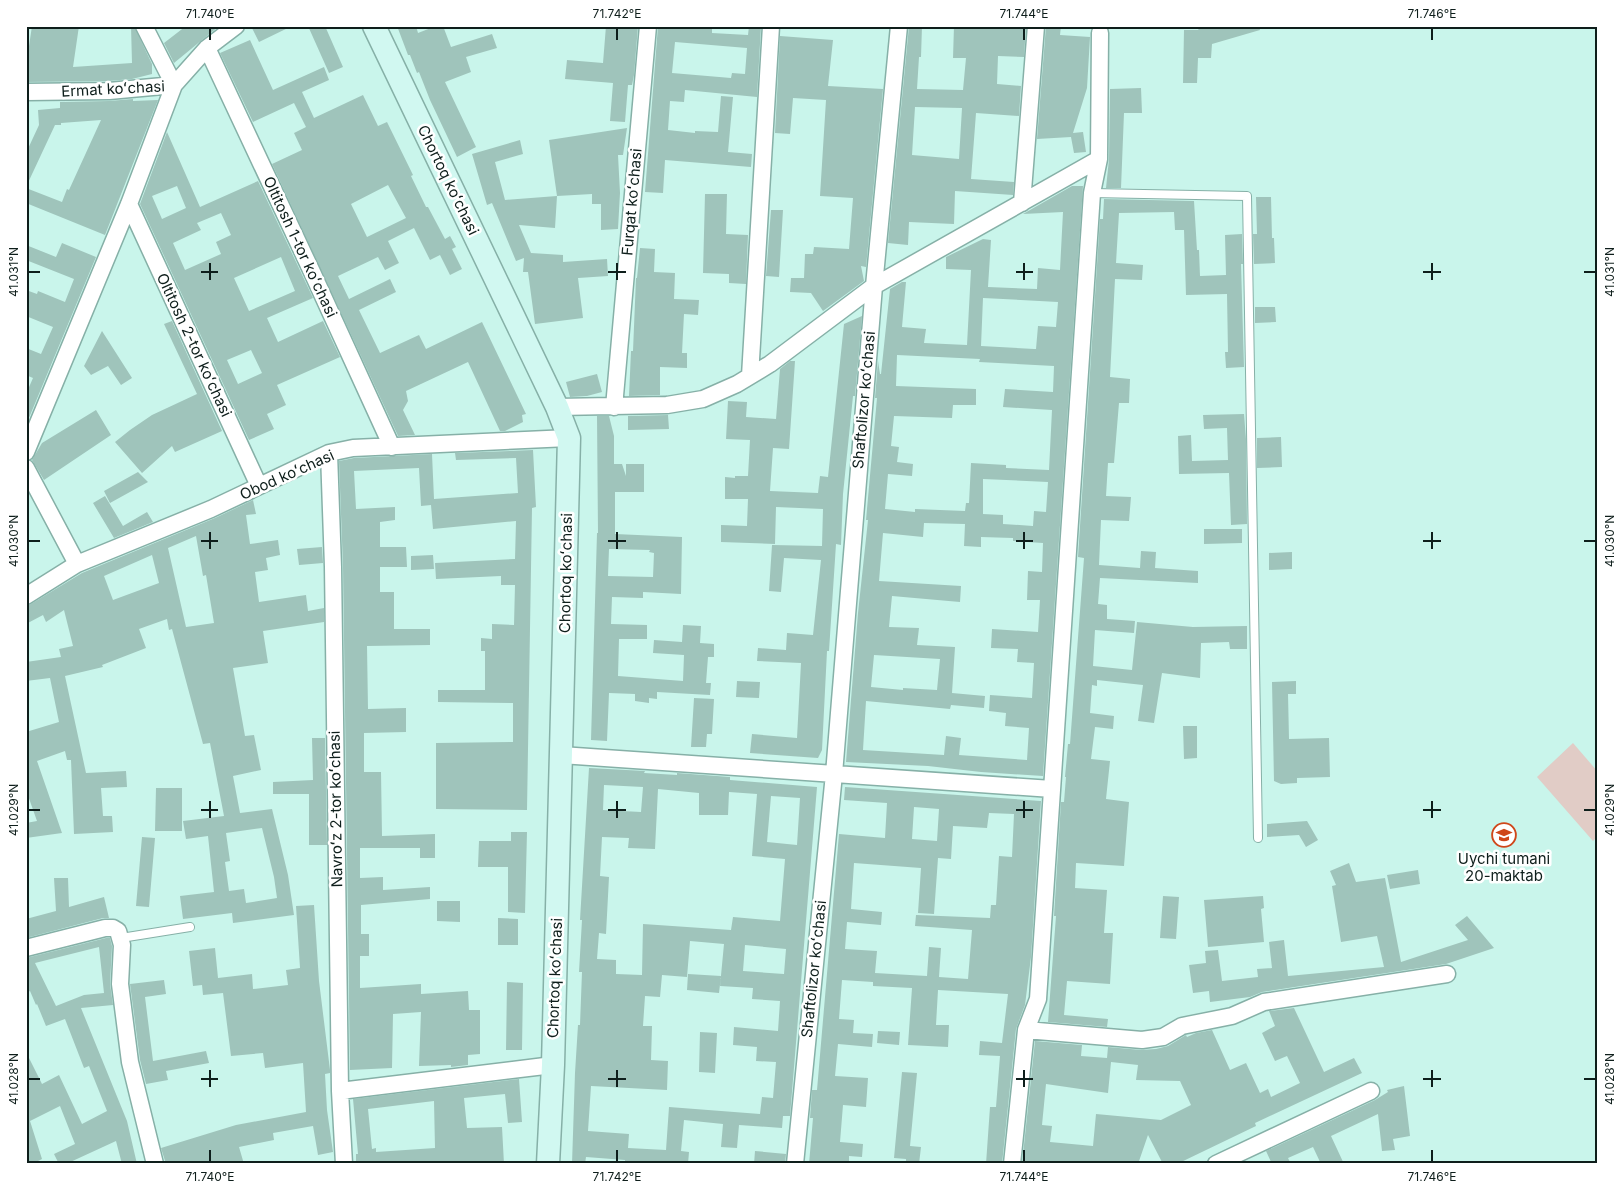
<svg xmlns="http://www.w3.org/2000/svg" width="1624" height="1190" viewBox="0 0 1624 1190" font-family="Inter,sans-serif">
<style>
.green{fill:#e1ccc6}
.building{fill:#9fc4bb;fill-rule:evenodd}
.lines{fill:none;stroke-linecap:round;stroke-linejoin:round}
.lane-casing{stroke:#86b0a7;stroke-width:10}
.street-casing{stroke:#86b0a7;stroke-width:19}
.secondary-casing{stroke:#86b0a7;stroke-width:25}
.lane{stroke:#fff;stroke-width:8}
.street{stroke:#fff;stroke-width:16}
.secondary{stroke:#d1f8f1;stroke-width:22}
.ticks{fill:none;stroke:#0e1e1b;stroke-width:2}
.labels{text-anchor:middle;stroke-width:5;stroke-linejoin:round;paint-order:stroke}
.street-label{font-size:15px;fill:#0e1e1b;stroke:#fff}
.poi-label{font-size:15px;fill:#0e1e1b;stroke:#fff}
.neatline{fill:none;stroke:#0e1e1b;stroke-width:2}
.ticks-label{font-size:12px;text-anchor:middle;fill:#0e1e1b}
</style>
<rect width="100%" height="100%" fill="#c9f5eb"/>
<path class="green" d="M1573,743L1598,772V836L1593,841L1537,777Z"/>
<path class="building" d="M32,26H79L73,67L132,63L131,26H134L152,64V74L132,79L108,81L26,82V66Z
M186,26H219L174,63L164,43Z
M251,26H292L259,42Z
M308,26H325L343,67L329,73Z
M397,26H416L418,33L436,26H443L451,47L492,34L497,48L466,57L471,72L445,82L476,147L457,157L430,100L419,72L417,73L410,55H408Z
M606,26H638L634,75L632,85H628L625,122L610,121L613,83L565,79L567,60L603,63Z
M658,26H712V33L748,35L749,26H761L757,97L685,90L684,102L670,101L668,130L695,133V131L718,132L721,96L733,97L728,152L752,154L751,167L665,160L663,193L645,192ZM675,42L747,48L745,74L732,73L731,78L672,73Z
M909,26H922L921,57H919L917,89L963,90L966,58H953L954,26H1026L1024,57L998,56L997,84L1021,86L1019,116L976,113L971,179L1014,182L1013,195L955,191L954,224L909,222L908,245L888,243ZM915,107L962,108L959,159L912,155Z
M1046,26H1061L1060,35L1090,37L1087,88L1073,133L1083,132L1086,152L1074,153L1071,137L1037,139Z
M1201,26H1259L1260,30L1212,44L1211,58H1198L1197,83H1183L1184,30H1198Z
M780,36L833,40L828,86L883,89L866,267L861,266L864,281L823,311L811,293L790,292L791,278H804L805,254H813L814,247L849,249L853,198L820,196L826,100L793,98L790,134L775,133Z
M250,40L273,90L324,67L329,80L302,92L314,118L363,95L378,126L387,122L413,175L411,176L426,207H428L445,239L450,236L456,247L452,249L462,269L450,275L440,255L430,260L414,228L388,241L399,263L385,270L378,257L338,276L349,299L390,279L396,292L359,310L380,353L419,335L426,349L482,322L526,414L522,415L523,422L505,431H500L468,362L406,391L408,401L403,410L415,435L398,436L272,164L302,150L294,133L306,127L294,103L253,122L220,53ZM388,185L406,218L367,237L351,204Z
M1141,88L1142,113H1124L1121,188H1106L1109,159L1110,89Z
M133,99V101L158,100L105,235L26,203V188L62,202L67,189L69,190L101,120L61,123V125H55L26,187V153L39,125L38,110L60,108V102L109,101Z
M627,128L623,155H618L620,193L618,229L601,230V204H592V194L557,196L549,140Z
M167,132L200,207L258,181L313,298L267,318L278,342L323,321L340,357L277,385L286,405L267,414L274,429L249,440L140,204ZM177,186L186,208L162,219L152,196ZM221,213L231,235L216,242L221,254L185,270L173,243L201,230L197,223ZM281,257L295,291L249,311L234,278ZM251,350L262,373L238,384L227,360Z
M520,140L523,154L495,162L505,200L557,196L555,228L519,225L531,253L563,255V262L607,259L608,276L578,278L583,318L535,324L528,272H523L524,258L516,261L492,203L487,205L472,154Z
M1072,186H1083L1043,776L981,772L928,766L846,762L858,613L868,520H866L877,398H875L878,361L880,374H881L890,289L902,282H906L902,327L926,329L924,343L967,345L971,270L946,269V257L983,239L991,240L988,287L1037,289L1038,268L1060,270L1063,212L1023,214ZM983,298L1058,302L1056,327L1038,326L1036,349H1034L981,346ZM897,355L980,359L979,362L1054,366L1053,392L1005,389L1003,407L1052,410L1049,470L1006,468V465L971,463L969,503H966L965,511L915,509V512L885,509L888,474L912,476L913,464L897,462L899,447L891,446L894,416L952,418L953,405H976V389L896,386ZM983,479L1048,482L1046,512L1034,511L1033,526L1003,524V515L983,514ZM924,523L965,524L964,546L981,547V537L1013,538V541L1043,543L1042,572L1028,571L1027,600H1040L1038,632L992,629L991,648L1018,649L1017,662L1034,663L1032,698L990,695L989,711L1006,713L1005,726L1029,728L1027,760L959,755L961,738L946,736L944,755L863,750L866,701L950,709L951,705L984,708L985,696L952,693L955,647L917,645L919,628L889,627L892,596L960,602L961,586L879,581L883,533L923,537ZM874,655L940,659L937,690L903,688V690L871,687Z
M705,194H727L726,234L748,235L746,284L729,283V274L703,273Z
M1256,197H1271L1272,238H1274L1275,263L1254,264L1253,234H1257Z
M1104,199L1194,201L1197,250H1199L1200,276L1226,275L1225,235L1242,234L1243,264H1241L1244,367L1226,368L1225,352H1228L1227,294L1186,295L1184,230H1175L1174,212L1119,213L1116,263L1143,265L1142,280L1115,279L1110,377L1130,379L1129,403H1119L1114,463H1108L1106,496L1131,497L1129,521L1101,520L1099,565L1140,568L1141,551L1156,552L1155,568L1198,571V583L1100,578L1098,604L1107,605V619L1135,621L1134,633L1095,630L1093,666L1132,670L1137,622L1193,627L1247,626V649H1230L1229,642L1201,643L1200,678L1162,673L1154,723L1138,721L1143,685L1097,680V686L1092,685L1090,713L1114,716L1113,729L1095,727L1091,759L1110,761L1106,799L1129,802L1124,866L1076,863L1075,888L1107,890L1104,933H1113L1110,984L1067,981L1064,1015L1108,1019L1107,1027L1048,1022L1056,916H1054L1061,802H1064L1066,777H1065L1068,744H1070L1084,558L1078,557L1100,219H1103Z
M771,210H783L779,277L766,276Z
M62,243L96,257L26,425V394L33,378L26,375V348L41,354L53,327L26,316V290L37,294L38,291L65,302L74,279L26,260V245L56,257Z
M640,248L655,249L654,272L675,273L674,299L699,300L698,315L684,314L682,353H687V368L660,367V395L629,396L631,351H633L636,278H637Z
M1255,307H1275L1276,322L1255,323Z
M862,316L855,396H853L843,494L841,545L836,544L829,651H827L822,750L818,758L750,753L752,734L797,738L801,663L757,661L758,648L786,650L787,633L813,635L821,560L784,558L781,592L769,591L772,545L822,546L823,509L776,507L775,544L721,542V525L747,526L748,499H725V477L735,478V476H748L750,440L726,439L728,401L747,402L746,417L776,419L780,369L790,361H795L789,449L773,448L770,491L818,493L820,476L828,477L844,324Z
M172,321L222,431L175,452L172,446L142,473L115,442L130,430L152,415L197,394L164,324Z
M102,331L132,378L121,385L108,366L91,375L84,366Z
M597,374L602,392L587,396L570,397L566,382Z
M96,410L111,435L44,480L32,460L42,443Z
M1244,414L1246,439L1247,524L1231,525L1229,473L1179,474L1178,436L1191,435L1192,461L1228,460L1227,428L1204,429L1203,415Z
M668,415L669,429L628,430V416Z
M597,416H609L614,436V464H622L626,476V464H644V492H615V534L682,537L681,594L643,592V598L612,597L611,624L647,625V639H619L618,676L683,681L684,655L653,653L654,640L682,642L683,625L701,626L700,643L714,644V657H708L706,683H711L710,695L657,692V699L649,698V703L635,701V694L609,693L607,741L591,740L597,533H598ZM609,549L650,550L649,552L654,553L653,577L608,576Z
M1281,437L1282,467L1257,468V438Z
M533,450L536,507L532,508L527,810L436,809V743L513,742V703L438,702V690H485V651H481V638L492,639V624L514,625L515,585H501V576L436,579L435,563L515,559L516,521L433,529L431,505L421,506L419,468L354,471L356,509L395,507V520L380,522V547H406L407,567H380V592H394V629H430V645L367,646L368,709L406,708V732L364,733V772H381L382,836L435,834V858H420V848H360V878L383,877V890L430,887V899L361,905V934H369V956H360V988L421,984V994L468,991L469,1010H480V1054L468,1055V1065L451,1067V1065L419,1066L421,1012L393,1014L392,1068L350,1070L343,567L339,461L354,458L432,454L434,499L518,493L516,458L456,460L455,453Z
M138,472L148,482L110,503L104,491Z
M105,496L123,526L147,512L153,522L114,538L93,503Z
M253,500L256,514L246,515L250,544L278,540L280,555L266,558L268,570L255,572L259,602L306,595L308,611L324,608V622L263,631L268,663L233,668L245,736L254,735L261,770L233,776L240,813L272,809L288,875L294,915L233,923L232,913L183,919L180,896L214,892L208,836L186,839L183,821L224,816L210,743L203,744L172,629L169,630L167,619L139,629L146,648L102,665L103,667L65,676L86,773L126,771L127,787L101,788L103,816H112L113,832L74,834L71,760H67L65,751L37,761L62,833L26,838V823L37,821L26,790V732L59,722L50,678L26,681V662L61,657L59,649L73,646L64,610L46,622L43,615L26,624V606L31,604L82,573L215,518ZM196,536L203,576L206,575L214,623L186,627L168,548ZM152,555L159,583L113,600L104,576ZM262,828L274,877L277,898L246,903L244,889L229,891L225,862L230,861L226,833Z
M1204,529H1242V543L1204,544Z
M322,547L323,563L299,565L297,549Z
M1292,552V569L1269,570V553Z
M433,555L434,569L411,570V556Z
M737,681L760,682L759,698L736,697Z
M1296,681V694H1288L1289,739L1329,738L1330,777L1297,778V783L1281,784L1274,781L1272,682Z
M694,698L714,699L712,734H707L706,747H691Z
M1183,726H1197V758L1184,759Z
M312,738H325L327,845H309V794H273V782L313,780Z
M589,768L645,771L644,773L677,775V773L730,777V780L817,787L790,1116H783L782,1128L739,1125L737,1148L721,1147L723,1124L684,1120L681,1151L689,1152L688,1164H625V1160L586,1157L585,1164H572L575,1073L578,1025H580L582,972H579L582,920H580ZM604,785L643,787L641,812L603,810ZM658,789L699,793V815H728L729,792L757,794L752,856L785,859L780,921L733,917L731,930L643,924L642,975L616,974V960L597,959L599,933L606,934L609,877L600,876L602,837L629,838L628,848L655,849ZM771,796L800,798L797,845L767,842ZM690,941L724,944L720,986L753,988L752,999L780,1001L778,1031L734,1027L733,1045L757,1047L756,1061L776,1062L773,1098L762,1097L760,1114L669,1107L666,1150L628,1148L629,1134L588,1131L591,1086L667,1090L668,1061L651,1060L652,1026H643L645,996L660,997L662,975L687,977ZM745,945L786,949L784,974L743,971Z
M845,787L1041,801L1031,957L1025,1005L1016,1029L1002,1164H986L990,1107H996L1000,1056L979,1055L980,1041L1002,1043L1008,994L938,990L936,1025H949L948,1047L908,1045L912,988L873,986V982L842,980L839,1019L854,1020L853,1033L873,1034L872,1047L838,1044L835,1076L868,1078L866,1107L843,1105L840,1142L863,1144L862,1157L849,1156V1164H809L813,1118H810L812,1090H817L839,834L885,838L887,803L844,800ZM914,807L939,809L937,841L912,839ZM989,813L1014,814L1012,857L999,856L996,905H991L990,918L916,915L915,926L972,930L968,979L939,977L941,948L929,947L927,976L875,973L877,951L845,949L847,922L881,925L882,912L851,909L854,863L921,868L918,913L934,914L938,858L951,859L953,826L987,828Z
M156,788H182V831H155Z
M1307,821L1318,840L1306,847L1299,835L1267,837V824Z
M511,832H527L525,913L508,912V867H478L479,841H511Z
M142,837L155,838L149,907L136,906Z
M1349,863L1356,882L1385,878L1401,962L1468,940L1455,925L1467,916L1494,948L1446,964L1262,992L1250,997L1210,1002L1209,991L1193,993L1189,965L1206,963L1205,951L1218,950L1222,981L1258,977L1257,969L1272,968L1269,942L1284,940L1288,976L1384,967L1377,936L1341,942L1332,886L1336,885L1330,871Z
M1418,870L1420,884L1390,889L1387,875Z
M54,878H68L69,907L104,897L109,918H103L26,938V919L56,911Z
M1163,896L1179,897L1176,939L1160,938Z
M1263,896L1264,908L1261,909L1264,942L1208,947L1204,900Z
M437,901H460V922L437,921Z
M314,905L319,981L330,1070V1073L325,1074L327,1110L333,1152L318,1155L313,1126L273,1133L274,1140L239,1147L244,1164H166L161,1148L236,1125L306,1112L303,1063L265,1068L263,1053L231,1056L223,993L203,995L202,985L193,986L189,951L215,948L218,978L252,974L253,989L288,985L286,970L300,968L296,906Z
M498,918L518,919V945H498Z
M106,938H110L112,946L110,984L113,1005L81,1008L127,1121L137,1164H122L116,1141L66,1164H59L54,1154L75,1144L60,1106L30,1121L42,1159L32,1164H26V1052L42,1084L59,1075L82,1124L107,1111L89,1066L84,1068L65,1019L46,1026L37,1004L36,1005L30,991L26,993V958ZM99,947L104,993L84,995L56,1006L35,963Z
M688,974L721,976L719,993L687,990Z
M164,980L166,994L145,997L153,1061L206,1051L209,1063L166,1071L168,1080L146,1084L140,1060L130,984Z
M507,982L523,983L522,1050H506Z
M1294,1008L1324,1072L1354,1058L1362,1073L1255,1123L1256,1126L1177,1164H1163L1148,1135L1138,1164H1022L1035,1041L1082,1045L1081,1056L1107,1058L1108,1047L1141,1050L1156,1049L1168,1046L1186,1035L1187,1037L1196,1033L1212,1030L1230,1070L1246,1063L1260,1093L1268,1089L1271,1097L1300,1083L1287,1056L1275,1061L1262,1033L1275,1026L1269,1011ZM1111,1062L1138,1065L1136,1080L1180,1081L1191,1105L1161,1120L1096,1114L1093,1146L1050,1142L1052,1126L1042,1125L1046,1084L1108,1093Z
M878,1031L900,1032L899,1045L877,1043Z
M700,1032L717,1033L715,1073L699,1072Z
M902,1072L917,1073L910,1146L921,1147L919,1164H906V1159L894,1158Z
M519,1079L522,1122L508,1123L505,1094L464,1098L467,1128L502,1127L504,1164H356V1154H358L353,1099ZM434,1101L435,1148L376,1152V1148L372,1149L368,1109Z
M1404,1086L1410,1136L1393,1139L1395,1150L1382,1151L1378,1114L1331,1136L1344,1164H1321L1313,1147L1288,1158L1291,1164H1272L1266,1151L1375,1100L1388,1092L1387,1090Z
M755,1151L786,1154L785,1164H754Z"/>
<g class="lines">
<g class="lane-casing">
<path id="lane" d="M1092,193L1247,196L1258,838
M121,938L190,927"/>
</g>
<g class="street-casing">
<path id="street" d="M207,48L312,272L392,447
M26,92L109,91L174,85L207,48L236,26
M1099,159L1100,33
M1022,203L1036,26
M129,204L259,486
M750,376L771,26
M557,407L667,405L703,399L737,384L770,364L874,286L1099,159L1092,193L1038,999L1026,1030L1012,1164
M614,407L648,26
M26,452L129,204L174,85L144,26
M329,453L333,567L340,1091L344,1164
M26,468L77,564
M26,596L77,564L211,509L329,453L353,448L569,438
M561,755L1052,789
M26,948L105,928H113L118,931L122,945L120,984L130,1062L155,1164
M1026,1030L1142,1040L1163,1037L1182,1026L1232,1016L1264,1002L1447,974
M340,1091L553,1065
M795,1164L834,774L874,286L899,26
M1216,1164L1371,1091"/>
</g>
<g class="secondary-casing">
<path id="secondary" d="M374,26L557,407L569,438L553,1065L548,1164"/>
</g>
<use href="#lane" class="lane"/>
<use href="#street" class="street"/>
<use href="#secondary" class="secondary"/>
</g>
<path class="ticks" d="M210,28V40M617,28V40M1024,28V40M1432,28V40M210,263V280M617,263V280M1024,263V280M1432,263V280M28,272H40M201,272H218M608,272H626M1016,272H1033M1423,272H1441M1584,272H1596M210,532V549M617,532V549M1024,532V549M1432,532V549M28,541H40M201,541H218M608,541H626M1016,541H1033M1423,541H1441M1584,541H1596M210,801V818M617,801V818M1024,801V818M1432,801V818M28,810H40M201,810H218M608,810H626M1016,810H1033M1423,810H1441M1584,810H1596M210,1070V1087M617,1070V1087M1024,1070V1087M1432,1070V1087M28,1079H40M201,1079H218M608,1079H626M1016,1079H1033M1423,1079H1441M1584,1079H1596M210,1150V1162M617,1150V1162M1024,1150V1162M1432,1150V1162"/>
<defs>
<g id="school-ring" transform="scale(1.25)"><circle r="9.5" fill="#fff" stroke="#cf471a" stroke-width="1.5"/><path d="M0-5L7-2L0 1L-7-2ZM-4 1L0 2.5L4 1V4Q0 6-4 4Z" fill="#cf471a"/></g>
</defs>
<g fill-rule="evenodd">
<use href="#school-ring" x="1504" y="835"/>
</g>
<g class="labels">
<g class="street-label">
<text transform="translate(113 89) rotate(-3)" y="5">Ermat koʻchasi</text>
<text transform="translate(448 180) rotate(64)" y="5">Chortoq koʻchasi</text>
<text transform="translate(632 202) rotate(-85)" y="5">Furqat koʻchasi</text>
<text transform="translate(300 247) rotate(65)" y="5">Oltitosh 1-tor koʻchasi</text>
<text transform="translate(194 345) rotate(65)" y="5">Oltitosh 2-tor koʻchasi</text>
<text transform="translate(864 400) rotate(-85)" y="5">Shaftolizor koʻchasi</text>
<text transform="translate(287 475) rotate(-24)" y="5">Obod koʻchasi</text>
<text transform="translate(566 573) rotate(-89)" y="5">Chortoq koʻchasi</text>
<text transform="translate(336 809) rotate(-91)" y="5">Navroʻz 2-tor koʻchasi</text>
<text transform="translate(814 969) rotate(-84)" y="5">Shaftolizor koʻchasi</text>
<text transform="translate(555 978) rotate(-88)" y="5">Chortoq koʻchasi</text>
</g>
<g class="poi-label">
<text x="1504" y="864">Uychi tumani<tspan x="1504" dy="17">20-maktab</tspan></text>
</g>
</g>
<rect width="1624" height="1190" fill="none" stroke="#ffffff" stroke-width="55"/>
<rect x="28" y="28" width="1568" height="1134" class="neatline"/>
<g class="ticks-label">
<text x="210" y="18">71.740°E</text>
<text x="617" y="18">71.742°E</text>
<text x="1024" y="18">71.744°E</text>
<text x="1432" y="18">71.746°E</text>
<text transform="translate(14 272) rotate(-90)" y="4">41.031°N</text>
<text transform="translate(1610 272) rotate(-90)" y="4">41.031°N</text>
<text transform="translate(14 541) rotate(-90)" y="4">41.030°N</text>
<text transform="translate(1610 541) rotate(-90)" y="4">41.030°N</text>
<text transform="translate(14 810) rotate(-90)" y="4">41.029°N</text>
<text transform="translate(1610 810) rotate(-90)" y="4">41.029°N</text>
<text transform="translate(14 1079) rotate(-90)" y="4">41.028°N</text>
<text transform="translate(1610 1079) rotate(-90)" y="4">41.028°N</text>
<text x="210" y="1181">71.740°E</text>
<text x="617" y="1181">71.742°E</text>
<text x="1024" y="1181">71.744°E</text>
<text x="1432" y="1181">71.746°E</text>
</g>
</svg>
